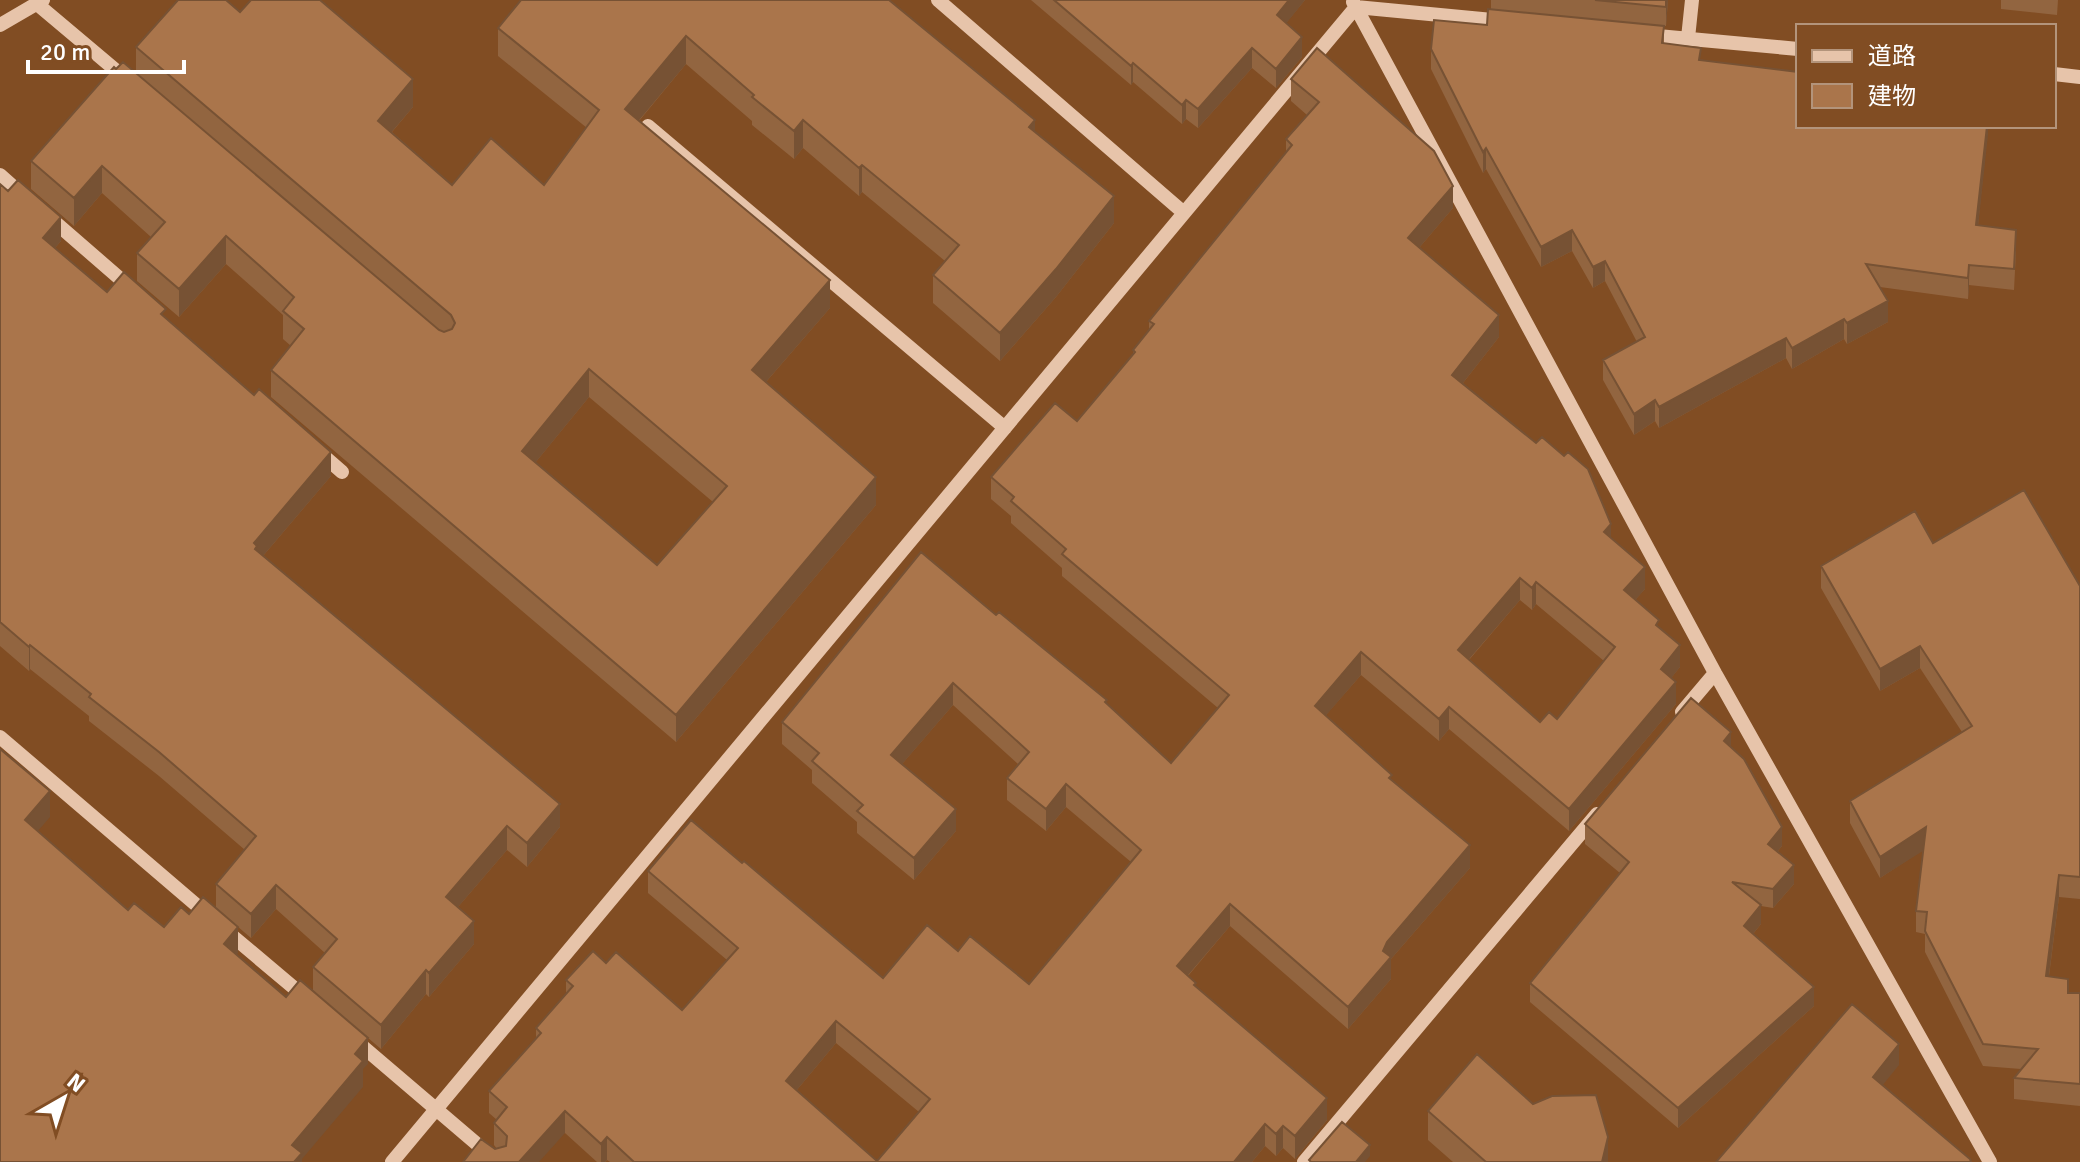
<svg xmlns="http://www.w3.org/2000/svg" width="2080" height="1162" viewBox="0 0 2080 1162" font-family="Signika,'Noto Sans JP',sans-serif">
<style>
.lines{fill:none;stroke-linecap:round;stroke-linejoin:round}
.minor{stroke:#e7c4aa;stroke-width:14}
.wall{fill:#926540;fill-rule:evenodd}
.shaded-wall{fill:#775234}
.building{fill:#aa754b;stroke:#775234;stroke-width:2;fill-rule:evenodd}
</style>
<rect width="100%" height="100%" fill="#814d23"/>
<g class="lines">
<path class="minor" d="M938,0L1184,213
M1353,2L1715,673L1990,1162
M37,4L125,78
M0,25L43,0
M1647,35L1798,49
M1688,38L1692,0
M2054,74L2080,77
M648,126L1005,428
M0,175L27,199
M49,217L133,290
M318,451L342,472
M1682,712L1715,673
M0,737L208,915
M224,929L306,998
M355,1040L498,1162
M392,1162L1356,7L1503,21
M1304,1162L1597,814"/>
</g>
<path class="wall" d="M889,0L1035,132L1114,223L1056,297L1000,361L933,303V275L945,261L862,192L859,196L803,148L794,159L752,125V121L686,64L639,121L830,308L766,382L876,505L676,742L271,397V370L291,346L283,339V315L261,295L226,264L179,317L137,281V253L151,237L102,193L74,226L31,189V161L116,69L136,73V47L240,12L413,107L392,132L452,185H544L587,128L498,56V28ZM589,397L713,502L657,565L535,463Z
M1031,0H1305L1286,23L1302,57L1276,88L1252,68L1198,128L1186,119L1182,124L1133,82L1131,85Z
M1491,0H1668L1666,26H1664V43L1701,60L1988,126L1978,225L2016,251L2014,290L1969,285L1968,299L1880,287L1888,322L1847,344L1844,339L1792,369L1786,358L1659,428L1655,421L1634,435L1603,380V360L1637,342L1605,281L1593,288L1572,251L1541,267L1486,169L1483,173L1431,69V49L1487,25L1491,9Z
M2001,0H2058L2057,15L2001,9Z
M1291,79L1453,208L1419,248L1499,337L1463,383L1611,539L1645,589L1635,600L1659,627L1680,667L1671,678L1676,704L1569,831L1449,729L1439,741L1361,675L1325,716L1392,780L1470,868L1391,959V979L1348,1029L1230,926L1188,976L1196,987L1327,1120L1295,1159L1283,1148L1276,1156L1265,1146L1252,1162H610L607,1160L605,1162H597L565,1133L495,1149H497L494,1145V1123L497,1120L489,1113V1091L536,1039V1028L566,994V980L606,963L682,1010L727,960L648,893V871L742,863L883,978L958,951L1029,984L1131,862L1066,807L1046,831L1007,800V778L1018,764L953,705L902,764L956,831L914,880L857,833V822L812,783V770L782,744V722L996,615L1107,704L1171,763L1218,708L1062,576V568L1011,523V516L991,499V477L1077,421L1133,354V350L1149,330V321L1286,152V139L1307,115L1291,101ZM1520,600L1532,610L1536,604L1604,661L1557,719L1540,722L1469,660ZM836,1043L919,1112L877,1161L796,1091Z
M0,184L61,241L55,248L107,292L166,319L331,476L263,556L560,827L527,867L507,850L458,907L474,944L429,997L426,994L381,1049L313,991V967L325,953L276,909L251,938L216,908V884L245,850L159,776L89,721V716L30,669L29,671L0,646Z
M1933,543L2080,586V899L2059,897L2049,976L2068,993H2080V1106L2014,1099V1078L2021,1069L1983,1066L1925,952V934L1916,932V911L1923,850L1880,878L1850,823V801L1962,732L1920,668L1880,691L1821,588V566Z
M1731,747L1782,846L1778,851L1794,884L1773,908L1761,906V924L1753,934L1814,1006L1678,1128L1530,1002V983L1620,873L1585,844V824Z
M1533,1104L1608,1162H1453L1428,1140V1111Z"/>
<path class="shaded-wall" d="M1289,0H1305L1277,35V15Z
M1666,0H1668L1666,26Z
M686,36V64L625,137V109Z
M1302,37V57L1276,88V69Z
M1252,48V68L1198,128V109Z
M1133,63V82L1131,85V66Z
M413,79V107L378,148V121Z
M1186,100V119L1182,124V105Z
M803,120V148L794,159V131Z
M1035,120V147L1029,127Z
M1987,126H1988V135L1976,246V225Z
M1486,148V169L1483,173V152Z
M862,165V192L859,196V168Z
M102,166V193L74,226V198Z
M1453,186V208L1408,261V238Z
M1114,196V223L1056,297L1000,361V333Z
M61,217V241L43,262V238Z
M1572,230V251L1541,267V247Z
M226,236V264L179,317V289Z
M1605,261V281L1593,288V267Z
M1969,265V285L1968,299V278Z
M830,280V308L752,398V370Z
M1888,301V322L1847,344V323Z
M1499,315V337L1452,397V375Z
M1844,319V339L1792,369V348Z
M1786,338V358L1659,428V407Z
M589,369V397L522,479V451Z
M1655,400V421L1634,435V414Z
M331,452V476L257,563L254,543Z
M876,477V505L676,742V715Z
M1611,524V546L1604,532Z
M1645,567V589L1624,613V590Z
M1520,578V600L1458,672V650Z
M1536,582V604L1532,610V588Z
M30,645V669L29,671V647Z
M1680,645V667L1661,691V669Z
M1920,646V668L1880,691V669Z
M1361,652V675L1315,728V706Z
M1676,682V704L1569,831V809Z
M953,683V705L891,777V755Z
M1449,707V729L1439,741V719Z
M1731,732V751L1724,741Z
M1066,784V807L1046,831V809Z
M50,791V817L25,846V820Z
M560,804V827L527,867V843Z
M956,809V831L914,880V858Z
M507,826V850L446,921V897Z
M1782,827V846L1768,863V844Z
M1926,827V849L1880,878V857Z
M1470,845V868L1391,959V979L1348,1029V1007L1387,942Z
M1794,865V884L1773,908V889Z
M2059,875V897L2046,998V976Z
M276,885V909L251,938V914Z
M1230,904V926L1177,988V966Z
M1761,905V924L1744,945V926Z
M474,921V944L429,997V973Z
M238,927V953L224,970V944Z
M426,970V994L381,1049V1025Z
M1814,987V1006L1678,1128V1108Z
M836,1021V1043L786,1103V1081Z
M368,1038V1064L363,1069V1087L302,1159V1162H292V1145L355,1054Z
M1899,1044V1065L1873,1097V1077Z
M1327,1098V1120L1295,1159V1136Z
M565,1111V1133L539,1162H519Z
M1265,1124V1146L1252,1162H1234Z
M1283,1126V1148L1276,1156V1134Z
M607,1137V1160L605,1162H601V1144Z
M1608,1137V1162H1602Z
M1370,1145V1156L1365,1162H1356Z"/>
<path class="building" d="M178,0H226L240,12L251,0H320L413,79L378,121L452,185L491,138L544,185L599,110L498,28L521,0H889L1035,120L1029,127L1114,196L1056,269L1000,333L933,275L959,245L862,165L859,168L803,120L794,131L752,97L754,95L686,36L625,109L830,280L752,370L876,477L676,715L271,370L304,329L283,311L294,297L261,267L226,236L179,289L137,253L165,222L102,166L74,198L31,161L114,67L116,69L123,62L439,330L444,332L452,329L455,323L451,315L136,47ZM589,369L727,486L657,565L522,451Z
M1054,0H1289L1277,15L1302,37L1276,69L1252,48L1198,109L1186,100L1182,105L1133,63L1131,66Z
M1595,0H1666V7Z
M1488,9L1664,26L1662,43L1701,48L1699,60L1798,72V126H1987L1976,225L2016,230L2014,269L1969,265L1968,278L1866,264L1888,301L1847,323L1844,319L1792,348L1786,338L1659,407L1655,400L1634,414L1603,360L1645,337L1605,261L1593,267L1572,230L1541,247L1486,148L1483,152L1431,49L1434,20L1487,25Z
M1317,48L1434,151L1453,186L1408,238L1499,315L1452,375L1536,443L1542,437L1564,456L1568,452L1588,469L1611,524L1604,532L1645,567L1624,590L1659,620L1656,625L1680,645L1661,669L1676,682L1569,809L1449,707L1439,719L1361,652L1315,706L1392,775L1389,778L1470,845L1387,942L1383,951L1391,957L1348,1007L1230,904L1177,966L1196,983L1194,985L1327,1098L1295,1136L1283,1126L1276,1134L1265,1124L1234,1162H634L607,1137L601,1144L565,1111L519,1162H463L481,1139L495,1149L506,1146L507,1136L494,1123L507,1107L489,1091L541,1033L536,1028L573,986L566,980L593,951L606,963L616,952L682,1010L738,948L648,871L691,820L742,863L744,861L883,978L927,925L958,951L970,936L1029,984L1141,850L1066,784L1046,809L1007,778L1029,752L953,683L891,755L956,809L914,858L857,811L863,805L812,761L819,753L782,722L921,552L996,615L999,612L1107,700L1105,702L1171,763L1229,695L1062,554L1066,549L1011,501L1014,497L991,477L1055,403L1077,421L1135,352L1133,350L1154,324L1149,321L1292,145L1286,139L1319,102L1291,79ZM1520,578L1532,588L1536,582L1615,647L1557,719L1549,712L1540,722L1458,650ZM836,1021L930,1099L877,1161L786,1081Z
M18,180L61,217L43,238L107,292L124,272L166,309L161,314L254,395L259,389L331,452L254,543L257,546L255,549L560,804L527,843L507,826L446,897L474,921L429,973L426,970L381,1025L313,967L337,939L276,885L251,914L216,884L256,836L159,752L89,697L91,694L30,645L29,647L0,622V184L8,191Z
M2024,490L2080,586V877L2059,875L2046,976L2068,979V993H2080V1084L2014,1078L2038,1049L1983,1044L1925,931L1927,912L1916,911L1926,827L1880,857L1850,801L1972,726L1920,646L1880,669L1821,566L1915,511L1933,543Z
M1691,698L1731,732L1724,741L1744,759L1782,827L1768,844L1794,865L1773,889L1732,882L1761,905L1744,926L1814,987L1678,1108L1530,983L1629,862L1585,824Z
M0,749L50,791L25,820L128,910L134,903L164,927L181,907L189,914L203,897L238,927L224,944L286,997L300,980L368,1038L355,1054L363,1061L292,1145L302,1153L294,1162H0Z
M1852,1004L1899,1044L1873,1077L1970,1159L1971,1162H1716Z
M1477,1054L1533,1104L1552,1096L1596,1095L1608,1137L1602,1162H1486L1428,1111Z
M1342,1122L1370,1145L1356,1162H1311L1309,1160Z"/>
<rect x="1796" y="24" width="260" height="104" fill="#814d23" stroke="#b3947b" stroke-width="2"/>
<rect x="1812" y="50" width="40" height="12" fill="#e7c4aa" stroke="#b3947b" stroke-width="2"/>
<text x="1868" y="64" font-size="24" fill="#ffffff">道路</text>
<rect x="1812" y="84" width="40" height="24" fill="#aa754b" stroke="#b3947b" stroke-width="2"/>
<text x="1868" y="104" font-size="24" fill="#ffffff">建物</text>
<g transform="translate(64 1098) rotate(39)" stroke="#814d23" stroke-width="6" paint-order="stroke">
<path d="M0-6L14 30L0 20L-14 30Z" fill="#ffffff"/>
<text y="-12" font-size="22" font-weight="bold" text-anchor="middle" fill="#ffffff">N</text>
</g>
<path d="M28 60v12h156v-12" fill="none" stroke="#ffffff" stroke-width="4"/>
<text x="40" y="60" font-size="24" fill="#ffffff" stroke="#814d23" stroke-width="6" paint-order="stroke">20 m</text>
</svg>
